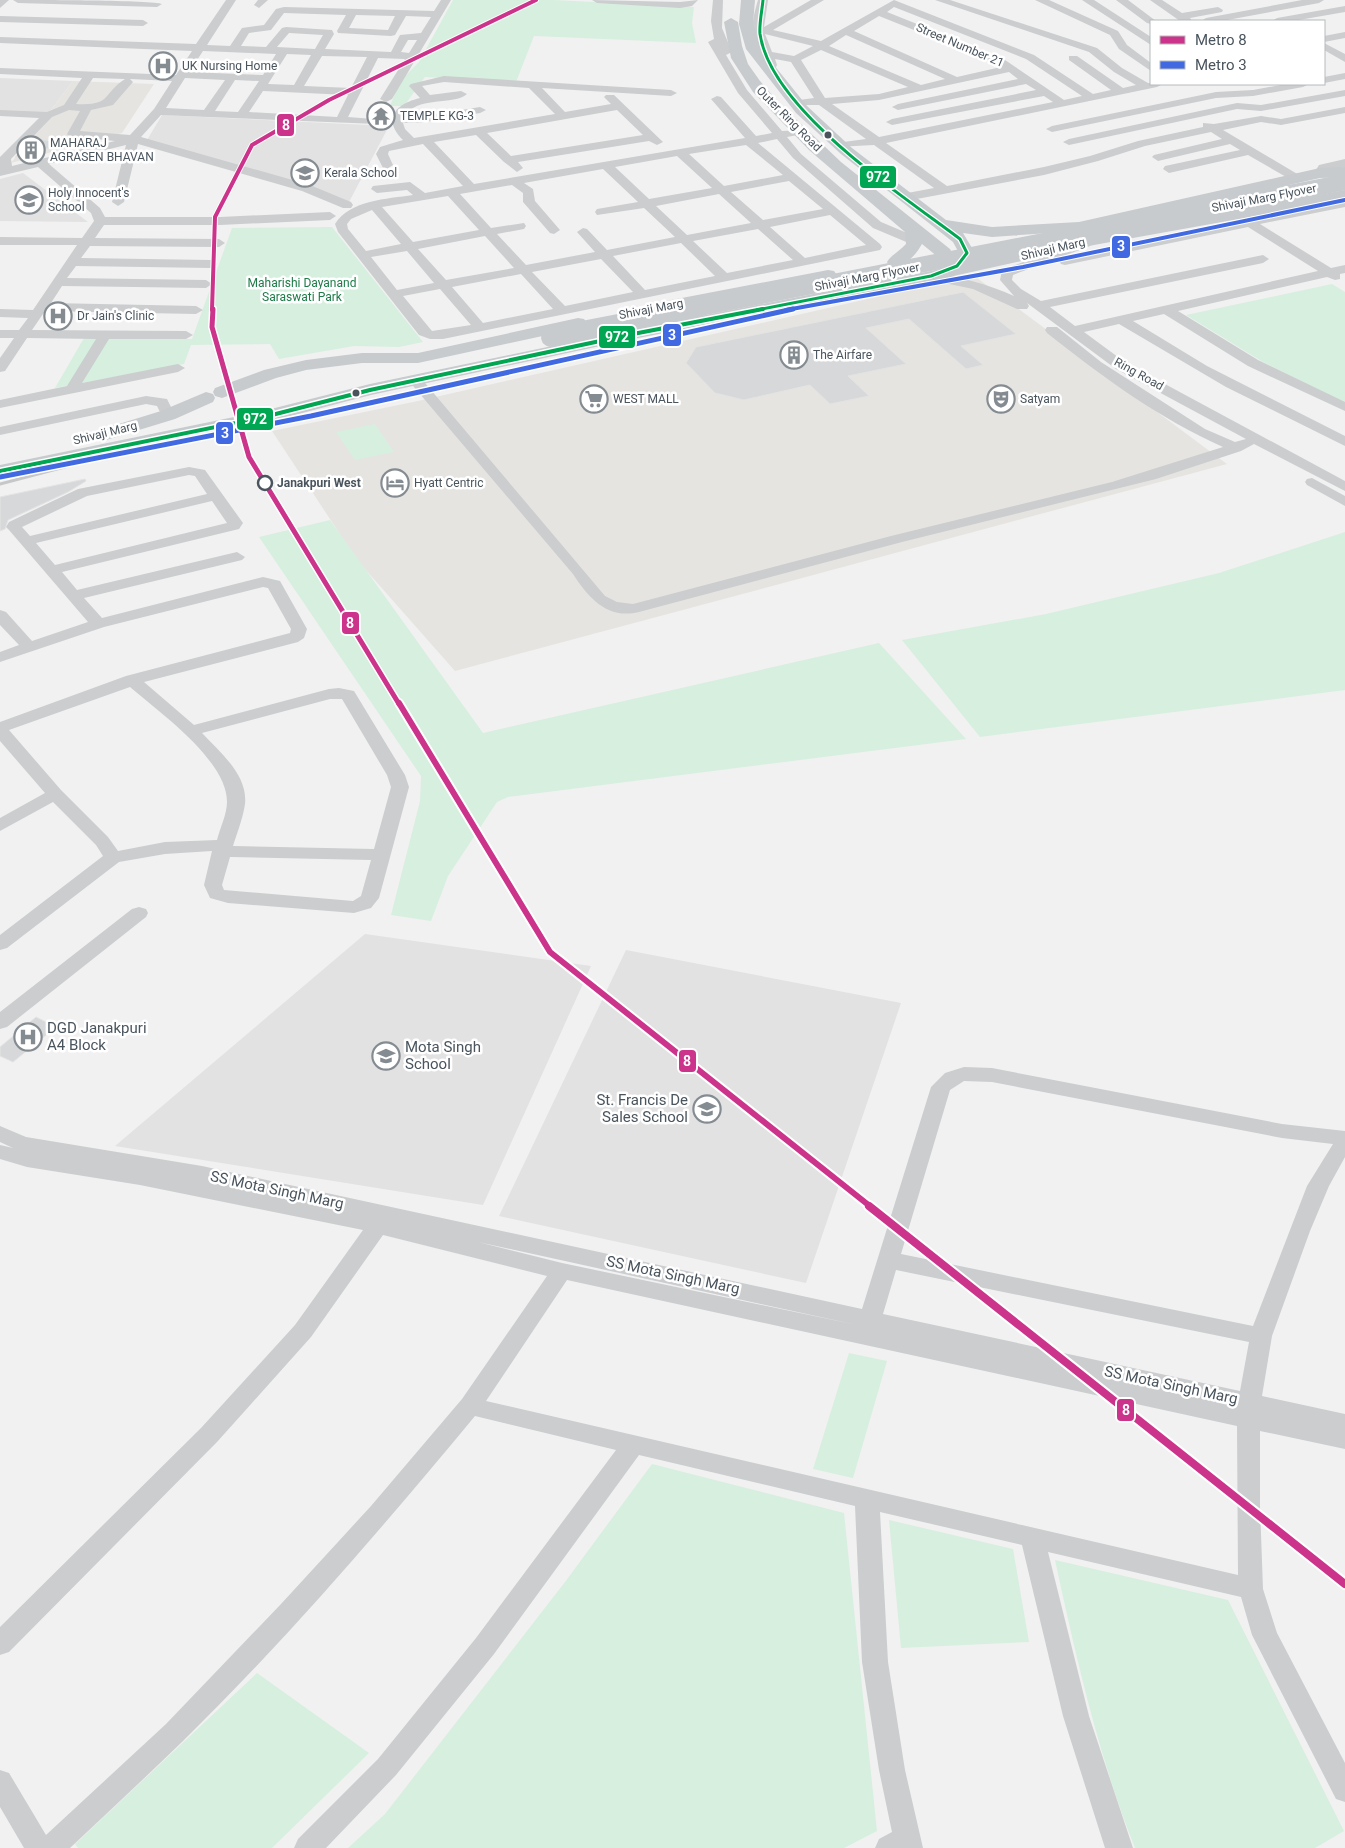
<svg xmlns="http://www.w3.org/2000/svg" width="1345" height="1848" viewBox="0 0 1345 1848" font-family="Roboto,sans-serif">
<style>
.commercial{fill:#e5e4e0}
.education{fill:#e3e2e3}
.green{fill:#d7efdf}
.building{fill:#d7d8d9;stroke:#e3e3e4}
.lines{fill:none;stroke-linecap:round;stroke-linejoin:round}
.minor{fill:#cbcdcf;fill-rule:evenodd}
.major{fill:#c7cbce;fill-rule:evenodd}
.rail{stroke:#c6c7c9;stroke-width:3}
.major-bridge-far1{stroke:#c7cbce;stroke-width:16}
.major-bridge{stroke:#c7cbce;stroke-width:20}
.bus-1-far1-casing{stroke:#fff;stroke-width:5.5}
.bus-1-casing{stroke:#fff;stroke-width:7}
.bus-1-far1{stroke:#00a651;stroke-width:3}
.bus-1{stroke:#00a651;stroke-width:4}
.metro-1-far3-casing{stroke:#fff;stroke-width:6}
.metro-1-far2-casing{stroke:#fff;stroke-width:8}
.metro-1-far1-casing{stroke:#fff;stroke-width:10}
.metro-1-casing{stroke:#fff;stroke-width:12}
.metro-2-far1-casing{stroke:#fff;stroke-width:6}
.metro-2-casing{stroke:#fff;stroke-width:8}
.metro-1-far3{stroke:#cc338b;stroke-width:4}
.metro-1-far2{stroke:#cc338b;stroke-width:5}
.metro-1-far1{stroke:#cc338b;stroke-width:6}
.metro-1{stroke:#cc338b;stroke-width:8}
.metro-2-far1{stroke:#4169e1;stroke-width:4}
.metro-2{stroke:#4169e1;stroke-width:5}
.bus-dot{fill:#49545d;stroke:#fff;stroke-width:2}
.stop-dot{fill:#fff;stroke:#49545d;stroke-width:2.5}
.labels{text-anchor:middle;stroke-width:5;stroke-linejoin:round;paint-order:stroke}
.far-street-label{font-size:12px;fill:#49545d;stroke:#fff}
.far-poi-label{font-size:12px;fill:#49545d;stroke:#fff;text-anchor:start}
.far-park-label{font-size:12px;fill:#1d7b48;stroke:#fff}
.far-stop-label{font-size:12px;font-weight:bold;fill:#49545d;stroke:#fff;text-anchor:start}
.poi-label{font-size:15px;fill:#49545d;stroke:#fff;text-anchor:start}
.street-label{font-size:15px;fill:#49545d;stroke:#fff}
.line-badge{stroke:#fff;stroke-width:2}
.badge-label{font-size:14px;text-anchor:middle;font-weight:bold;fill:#fff}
</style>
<rect width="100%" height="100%" fill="#f1f1f1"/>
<path class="commercial" d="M73,81L154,84L122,133L11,163Z
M973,275L1227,464L455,671L357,560L272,431L418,401Z"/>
<path class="education" d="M0,78L73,81L47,115L0,114Z
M162,115L389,126L349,202L144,145Z
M23,173L88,222L0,221V179Z
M365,934L591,966L483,1205L115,1146Z
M626,950L901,1003L806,1283L499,1216Z"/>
<path class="green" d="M453,0H554L694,7L692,23L696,43L534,36L516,82L425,77L404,106H390L400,81L419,62Z
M332,227L423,342L399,347L354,346L279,359L270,344L191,345L184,364L55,388L84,338L192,339L232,228Z
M1332,284L1345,292V403L1263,362L1186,315Z
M375,424L394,452L355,460L336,432Z
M330,520L483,733L879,643L966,739L508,797L497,802L448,876L431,921L391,915L420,801L421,776L259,537Z
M1345,532V690L980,737L902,640L1046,614L1219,573Z
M849,1353L887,1361L853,1478L813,1469Z
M652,1464L844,1513L877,1831L844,1848H348L385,1814L565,1582Z
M889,1520L1013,1549L1029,1642L901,1648Z
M1055,1560L1228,1600L1344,1831L1315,1848H1135C1098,1755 1076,1657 1055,1560Z
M257,1673L369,1753L272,1848H78L75,1844Z"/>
<path class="building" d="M33,139L66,142V144L15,157Z
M963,292L1016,334L961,346L983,365L966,369L909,319L866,328L906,364L848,376L869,396L830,404L810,385L744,400L715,393L686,363L696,347Z
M85,479L86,481L68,492L8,520L5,529L0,531V497Z
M36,1017L56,1027L13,1062L0,1056V1047Z"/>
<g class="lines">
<path class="minor" d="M0,0H9L0,8Z
M13,0C33,0 154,0 162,4L157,7L18,3Z
M226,0H236L207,45L230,46L242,28L264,25L276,9L284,7L434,11L441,0H451L392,99L386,102L380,99L405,59L378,58L348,117L373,119L379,122L377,124L161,115L141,137L310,185L351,202L353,205L351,208H343L302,191L138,144L124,202L118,206L112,202L126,145L49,164L100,208L105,217H220L330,212L336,216L330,220L220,225H104L95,238L219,239L225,243L219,247L90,246L81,258L211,260L217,264L211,268L76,266L67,278L206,280L212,284L206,288L62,286L51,303L196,306L203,310L196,314L45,311L32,330L186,331L193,335L186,339H109L82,383L178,364L185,368L178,372L0,408V400L67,386L96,339L27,338L5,371L0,372V358L14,338H0V330H19L28,318L0,317V309L33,310L77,245H0V237L82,238L94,221L91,213L38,167L0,176V157L39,118L0,116V110L47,112L64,105L82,78L0,74V68L176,75L192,51L0,43V37L196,44ZM284,13L346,15L337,31L338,33L391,36L395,35L406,16L431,17L421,33L400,35L391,52L325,49L334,34L332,30L286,27L282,28L266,47L241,46L249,33L271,30ZM356,15L395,16L388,30L349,28ZM289,33L323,35L315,49L277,47ZM408,40H417L409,53L401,52ZM203,51L276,54L263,75L189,72ZM287,54L311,55L294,85L268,84ZM322,56L367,57L351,88L304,86ZM93,78L125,79C102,94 112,106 76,104ZM185,78L225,80L204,110L166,108ZM130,79L172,81L154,109L130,135L80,131L91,110L113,105L133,82ZM235,80L259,81L238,112L215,111ZM263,91L348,95L337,117L249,112ZM69,110L80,111L67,134L69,136L115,141L12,166L11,159L52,117Z
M258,0H268L259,8L254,5Z
M592,0L680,2L698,0L692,6L680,8L597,3Z
M713,0H723L722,28L732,52L726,55L747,90L782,131L803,130V134L787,137L801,154L881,222L919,238L921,241L919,244H911L873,228L793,158L777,139L758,143L880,244L882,247L880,250L443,339H430L419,335L338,232L335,224C350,200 387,199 413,195L407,190L377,193L371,189L373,186L410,182L425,193L463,186L423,144L389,151L388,154L393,165L387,169L383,168L376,154L380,147L403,140C382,119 395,104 420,98L409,86L411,84L444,76L671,90L677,93L671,96L542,88L565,112L611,104L604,97L606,95H614L663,142L657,145L649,141L518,162L523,168L517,172L504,162L476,135L434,142L474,184L745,138L711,99L717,96L721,97L756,136L772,133L738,93L708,42L714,39L711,21ZM444,82L529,88L555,114L414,138L405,129L403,123H419L480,113L486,110L480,107L419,117H404C417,95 454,106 467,94L461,91L430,95L422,86ZM617,110L643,135L511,156L487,133ZM746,145L783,175L724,186L689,154ZM677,156L712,188L649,199L615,167ZM603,169L638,202L597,209L595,212L597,215L644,208L675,237L607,250L587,229L583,228L577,232L595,252L526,265L497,234L524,229L526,226L524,223L491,228L460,194L512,185L523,193V202L550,233L554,234L560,230L535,201L533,189L524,183ZM789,181L823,209L763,220L731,192ZM719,194L751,223L687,235L656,206ZM448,196L479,230L413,242L382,207ZM372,210L401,244L366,251L348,229L347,224L351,219ZM830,215L866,245L805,258L770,227ZM758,229L793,260L727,273L693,241ZM485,236L514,268L446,280L418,249ZM681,243L715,276L645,290L613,256ZM407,251L434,283L397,290L371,257ZM601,259L633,292L565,306L532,272ZM521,274L553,309L483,323L452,287ZM440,289L471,325L432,331L403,296Z
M758,0H768L764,27L811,0H824L773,30L821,41L894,0L1034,55L1093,94L1111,90L1069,60V56H1077L1123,88L1136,85L1114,72L1089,52L935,0H950L1097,48L1122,68L1148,83L1163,84L1157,87L886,143L947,186L1044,167L1090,156L1138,141L1203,127V123L1214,124L1261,116L1281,119L1345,107V113L1281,125L1261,122L1223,130L1299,175L1301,178L1295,182L1248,155L1169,173L1163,169L1165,166L1240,150L1230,144L1158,161L1152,157L1154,155L1222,139L1211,132L1145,146L1098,161L1044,175L906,201L902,200L900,197L902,194L934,188L874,145L836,147V143L866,139L819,105H792V101L814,98L791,62L775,59L777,65L776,67L772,68C766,67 755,41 753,35C751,25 755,10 758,0ZM894,7L1026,59L1082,96L1064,100L1002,58L887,12ZM879,16L994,62L1001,67L957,77L854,31ZM765,34L813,46L794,56L772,52ZM846,35L945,79L921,85L829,46ZM821,50L908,87L879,94L825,98L801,60ZM1009,72L1018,79L898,104L892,107L898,110L1026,84L1036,90L892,119L886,122L892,125L1044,96L1053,102L879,137L832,104L879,100Z
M1035,0H1049L1118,31L1127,45L1151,63V71L1119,49L1110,35Z
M1082,0H1094L1151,37V45Z
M1116,0H1128L1156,21H1151V24L1147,23Z
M1150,0H1162L1182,13L1218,7L1223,10L1222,12L1190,18L1192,21H1180Z
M1302,0H1324L1319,3L1222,21H1201L1206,18Z
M1345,6V12L1293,21H1272L1277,18Z
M0,16L143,20L148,23L143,26L0,22Z
M1345,32V38L1324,42V36Z
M1324,43L1345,54V62L1324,50Z
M1345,73V79L1324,83V77Z
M1286,84H1309L1303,87L1253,96L1216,98L1052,132L1046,129L1052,126L1216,92L1253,90Z
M1345,90V96L1261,111L1237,109L1069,145L1063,142L1069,139L1237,103L1261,105Z
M1345,159V167L1327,171L1324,176L1320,177L1314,173L1319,165Z
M1345,199V207L1260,224L1331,268L1345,265V273L1340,274V279L1335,280L1327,277L1178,311L1258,360L1345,402V411L1248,366L1164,314L1133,321L1207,366L1345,436V446L1226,387L1119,324L1084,332L1126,363L1345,481V491L1254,444L1241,451L1156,479L902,542L639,612C607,620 588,597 573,574L408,380L415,376L420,377L605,596L617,602L633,604L891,536L1112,482L1223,447C1160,419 1101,376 1047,333L1045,330L1047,327H1057L1101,362L1205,429L1235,442L1246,439L1116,369L1027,303L1029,306L1027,309H1017L973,289L926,279L925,276L931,272C960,277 988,284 1014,296L1000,280L1002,270L1082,240H1090L1092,243L1090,246L1013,275L1012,280L1021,289L1041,301L1263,255L1269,259L1263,263L1050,307L1075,326L1318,271L1248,227L1065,265L1061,264L1059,261L1061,258Z
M146,396L167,399L175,415L173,418H163L157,406L146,404L0,435V427Z
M189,467L205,470L243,523L239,529L62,572L77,590L237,552L245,557L242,560L84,598L102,618L263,577L280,581L307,629L304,638L298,642L144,682L194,725L329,689L339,688L354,691L405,775L409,787L379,898L371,908L354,913L228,903L210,898L204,885L212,851L165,854L119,862L7,948L0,950V935L103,856L96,845L53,802L0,831V818L45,793L0,741V722L126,676L290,633L291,629L268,588L263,587L104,627L0,662V652L19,645L0,625V610L6,612L32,641L88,622L9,530L6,527L9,522L78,489ZM189,475L195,476L207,494L30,536L22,527L87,496ZM212,501L227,523L55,565L36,543ZM130,687C160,713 227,760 227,802C227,814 220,828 217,840L165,842L118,851L108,837L61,790L9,730ZM330,699H342L387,775L391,787L374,849L233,846C237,833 243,818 245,804C248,775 220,752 202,733ZM230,857L371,860L361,896L353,901L224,890L222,885Z
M1312,478L1345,496V506L1307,485L1305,482L1307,479Z
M139,907L146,909L148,913L146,917L7,1027L0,1029V1012L132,909Z
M964,1067L992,1068L1282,1124L1345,1131V1157L1329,1186L1310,1231L1272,1336L1262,1396L1345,1414V1449L1260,1431V1506L1263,1589L1277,1633L1345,1763V1802L1336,1799L1252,1635L1241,1597L1048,1552L1089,1716L1133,1848H1105L1063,1716L1022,1545L880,1512L888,1662L905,1770L923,1848H875L879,1839L892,1832L879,1770L862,1662L855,1506L639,1455L494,1654L396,1775L326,1848H294L298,1839L378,1759L476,1638L616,1450L475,1416C382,1528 287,1639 183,1741C146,1777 108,1812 70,1848H24L0,1807V1770L9,1773L46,1835L166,1724L281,1604L371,1506L462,1399L547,1276L383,1235L311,1337L217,1442L9,1652L0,1655V1627L201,1428L295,1325L363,1230L140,1185L27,1167L0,1159V1145L13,1148L0,1142V1126L26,1137L202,1166L862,1309L931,1087L945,1073ZM964,1081L992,1082L1282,1138L1333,1144L1307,1186L1253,1326L901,1254L950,1090ZM478,1242L857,1325L562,1263ZM896,1270L1249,1342L1240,1391L883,1314ZM567,1280L1237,1426L1238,1575L486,1401Z"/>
<path class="major" d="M741,0H755L753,24L761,49L807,106L852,148L946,220L992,227L1079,222L1320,168L1345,167V177L1320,178L1103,227H1106L1107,233L1345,190V200L1094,245L931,281L633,339L371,395L260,424L0,477V465L259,412L370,384L633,329L931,271L939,269L957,257L959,253L953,242L841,154L796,113L746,49L739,24ZM1064,232L1095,235L972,262L975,253L963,233L992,237Z
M731,18L738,22L742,46L748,64L760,81L780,104L841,162L950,249L952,253L950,257H938L922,244C915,256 904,269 889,266L887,262C891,255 900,251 906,244L905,232L809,150L753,92L731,58L724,22Z
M828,270L834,271L837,275L834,279L666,311L660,310L657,306L660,302L666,301Z
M578,318L584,319L587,323L584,327L418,363H362L306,370L276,378L222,398L215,396L213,392L215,388L264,370L306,360L362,353H418Z
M206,392L213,394L215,398L213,402L175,419L103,441L96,439L93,435L96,431L161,411Z"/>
<path class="rail" d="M0,484L110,455"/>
<path class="major-bridge-far1" d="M690,310L1345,182"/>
<path class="major-bridge" d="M551,337L696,309"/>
<g class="bus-1-far1-casing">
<path id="bus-1-far1" d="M757,310L931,276L957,266L967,253L960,239C902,195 771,110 760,34C759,24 762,11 763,0"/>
</g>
<g class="bus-1-casing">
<path id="bus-1" d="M0,471L260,418L370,390L633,334L763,309"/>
</g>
<use href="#bus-1-far1" class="bus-1-far1"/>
<use href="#bus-1" class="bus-1"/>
<g class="metro-1-far3-casing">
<path id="metro-1-far3" d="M212,310L215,217L252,145L329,100L536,0"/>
</g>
<g class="metro-1-far2-casing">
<path id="metro-1-far2" d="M213,309L212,327L249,457L399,704"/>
</g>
<g class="metro-1-far1-casing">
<path id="metro-1-far1" d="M399,703L550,952L871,1207"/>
</g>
<g class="metro-1-casing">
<path id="metro-1" d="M869,1206L1345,1584"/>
</g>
<g class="metro-2-far1-casing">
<path id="metro-2-far1" d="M786,310L1023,267L1345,200"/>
</g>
<g class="metro-2-casing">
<path id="metro-2" d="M0,477L311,416L793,309"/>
</g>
<use href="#metro-1-far3" class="metro-1-far3"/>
<use href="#metro-1-far2" class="metro-1-far2"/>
<use href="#metro-1-far1" class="metro-1-far1"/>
<use href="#metro-1" class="metro-1"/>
<use href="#metro-2-far1" class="metro-2-far1"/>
<use href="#metro-2" class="metro-2"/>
</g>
<defs>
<g id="hospital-ring" transform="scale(1.4375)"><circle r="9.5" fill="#fff" stroke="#848b91" stroke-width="1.5"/><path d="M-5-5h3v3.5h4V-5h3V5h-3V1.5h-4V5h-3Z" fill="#848b91"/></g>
<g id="temple-ring" transform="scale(1.4375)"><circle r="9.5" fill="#fff" stroke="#848b91" stroke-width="1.5"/><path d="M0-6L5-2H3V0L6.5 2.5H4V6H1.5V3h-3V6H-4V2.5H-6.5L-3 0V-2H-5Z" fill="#848b91"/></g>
<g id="building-ring" transform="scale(1.4375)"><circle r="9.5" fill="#fff" stroke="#848b91" stroke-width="1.5"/><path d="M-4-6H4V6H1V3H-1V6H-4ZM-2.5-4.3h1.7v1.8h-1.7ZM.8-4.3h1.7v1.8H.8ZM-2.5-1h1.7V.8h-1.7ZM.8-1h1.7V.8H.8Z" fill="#848b91"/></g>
<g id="school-ring" transform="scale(1.4375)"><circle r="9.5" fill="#fff" stroke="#848b91" stroke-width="1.5"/><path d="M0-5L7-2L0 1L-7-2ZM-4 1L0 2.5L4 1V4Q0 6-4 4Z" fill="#848b91"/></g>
<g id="supermarket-ring" transform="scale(1.4375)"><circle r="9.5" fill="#fff" stroke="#848b91" stroke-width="1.5"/><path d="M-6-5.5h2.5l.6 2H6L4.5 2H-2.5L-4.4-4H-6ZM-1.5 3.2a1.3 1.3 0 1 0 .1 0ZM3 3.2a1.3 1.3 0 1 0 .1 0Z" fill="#848b91"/></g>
<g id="theatre-ring" transform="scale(1.4375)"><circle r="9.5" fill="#fff" stroke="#848b91" stroke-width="1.5"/><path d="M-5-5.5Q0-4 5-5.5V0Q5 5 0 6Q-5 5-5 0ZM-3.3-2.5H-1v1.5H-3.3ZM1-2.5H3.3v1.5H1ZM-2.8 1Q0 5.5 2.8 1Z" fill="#848b91"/></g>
<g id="hotel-ring" transform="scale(1.4375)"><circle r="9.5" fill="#fff" stroke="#848b91" stroke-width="1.5"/><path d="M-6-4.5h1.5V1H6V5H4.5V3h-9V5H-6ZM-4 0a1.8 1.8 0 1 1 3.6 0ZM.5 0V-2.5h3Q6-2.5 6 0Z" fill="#848b91"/></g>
</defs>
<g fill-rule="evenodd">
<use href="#hospital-ring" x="163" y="66"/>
<use href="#temple-ring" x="381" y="116"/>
<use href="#building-ring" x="31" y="150"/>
<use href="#school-ring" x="305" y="173"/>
<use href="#school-ring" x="29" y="200"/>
<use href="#hospital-ring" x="58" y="316"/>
<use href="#building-ring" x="794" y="355"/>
<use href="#supermarket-ring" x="594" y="399"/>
<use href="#theatre-ring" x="1001" y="399"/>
<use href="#hotel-ring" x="395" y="483"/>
<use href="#hospital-ring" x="28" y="1037"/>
<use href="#school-ring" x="386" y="1056"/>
<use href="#school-ring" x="707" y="1109"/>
</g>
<g class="bus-dot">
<circle cx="828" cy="135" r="4.5"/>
<circle cx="356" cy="393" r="4.5"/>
</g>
<circle class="stop-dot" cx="265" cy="483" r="7"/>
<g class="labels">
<g class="far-street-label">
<text transform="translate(960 45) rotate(23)" y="4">Street Number 21</text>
<text transform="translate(789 119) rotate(45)" y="4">Outer Ring Road</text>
<text transform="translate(1264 198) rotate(-11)" y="4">Shivaji Marg Flyover</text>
<text transform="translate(1053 249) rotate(-13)" y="4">Shivaji Marg</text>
<text transform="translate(867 277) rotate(-11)" y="4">Shivaji Marg Flyover</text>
<text transform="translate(651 309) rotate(-11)" y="4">Shivaji Marg</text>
<text transform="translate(1139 374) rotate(29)" y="4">Ring Road</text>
<text transform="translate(105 433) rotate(-14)" y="4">Shivaji Marg</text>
</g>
<g class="far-poi-label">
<text x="182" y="70">UK Nursing Home</text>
<text x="400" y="120">TEMPLE KG-3</text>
<text x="50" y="147">MAHARAJ<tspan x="50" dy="14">AGRASEN BHAVAN</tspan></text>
<text x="324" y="177">Kerala School</text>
<text x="48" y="197">Holy Innocent's<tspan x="48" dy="14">School</tspan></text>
<text x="77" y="320">Dr Jain's Clinic</text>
<text x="813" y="359">The Airfare</text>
<text x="613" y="403">WEST MALL</text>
<text x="1020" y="403">Satyam</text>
<text x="414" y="487">Hyatt Centric</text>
</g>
<g class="far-park-label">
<text x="302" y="287">Maharishi Dayanand<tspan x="302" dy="14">Saraswati Park</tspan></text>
</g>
<g class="far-stop-label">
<text x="277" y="487">Janakpuri West</text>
</g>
<g class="poi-label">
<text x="47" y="1033">DGD Janakpuri<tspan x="47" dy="17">A4 Block</tspan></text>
<text x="405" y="1052">Mota Singh<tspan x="405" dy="17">School</tspan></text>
<text x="688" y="1105" text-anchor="end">St. Francis De<tspan x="688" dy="17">Sales School</tspan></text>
</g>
<g class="street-label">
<text transform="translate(277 1190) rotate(12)" y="5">SS Mota Singh Marg</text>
<text transform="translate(673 1275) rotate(12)" y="5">SS Mota Singh Marg</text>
<text transform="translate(1171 1385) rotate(12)" y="5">SS Mota Singh Marg</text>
</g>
</g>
<g class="line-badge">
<rect x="276" y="113" width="19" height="24" rx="5" fill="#cc338b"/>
<rect x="859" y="165" width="38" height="24" rx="5" fill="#00a651"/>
<rect x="1111" y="235" width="20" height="24" rx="5" fill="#4169e1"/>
<rect x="662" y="323" width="20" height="24" rx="5" fill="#4169e1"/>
<rect x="598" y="325" width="38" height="24" rx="5" fill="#00a651"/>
<rect x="236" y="407" width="38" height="24" rx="5" fill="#00a651"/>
<rect x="215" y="421" width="19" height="24" rx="5" fill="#4169e1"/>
<rect x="341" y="611" width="19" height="24" rx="5" fill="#cc338b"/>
<rect x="678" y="1049" width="19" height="24" rx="5" fill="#cc338b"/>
<rect x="1116" y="1398" width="19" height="24" rx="5" fill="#cc338b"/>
</g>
<g class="badge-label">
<text x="286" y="130">8</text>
<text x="878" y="182">972</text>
<text x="1121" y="251">3</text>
<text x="672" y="340">3</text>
<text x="617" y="342">972</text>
<text x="255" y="424">972</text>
<text x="225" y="438">3</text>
<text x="350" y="628">8</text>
<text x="687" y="1066">8</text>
<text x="1126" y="1415">8</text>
</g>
<rect x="1150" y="20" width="175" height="65" fill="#ffffff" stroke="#b6bbbe"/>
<rect x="1160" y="36" width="25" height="8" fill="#cc338b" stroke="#b6bbbe"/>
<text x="1195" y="45" font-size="15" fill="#49545d">Metro 8</text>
<rect x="1160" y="61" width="25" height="8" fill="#4169e1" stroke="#b6bbbe"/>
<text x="1195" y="70" font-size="15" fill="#49545d">Metro 3</text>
</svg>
